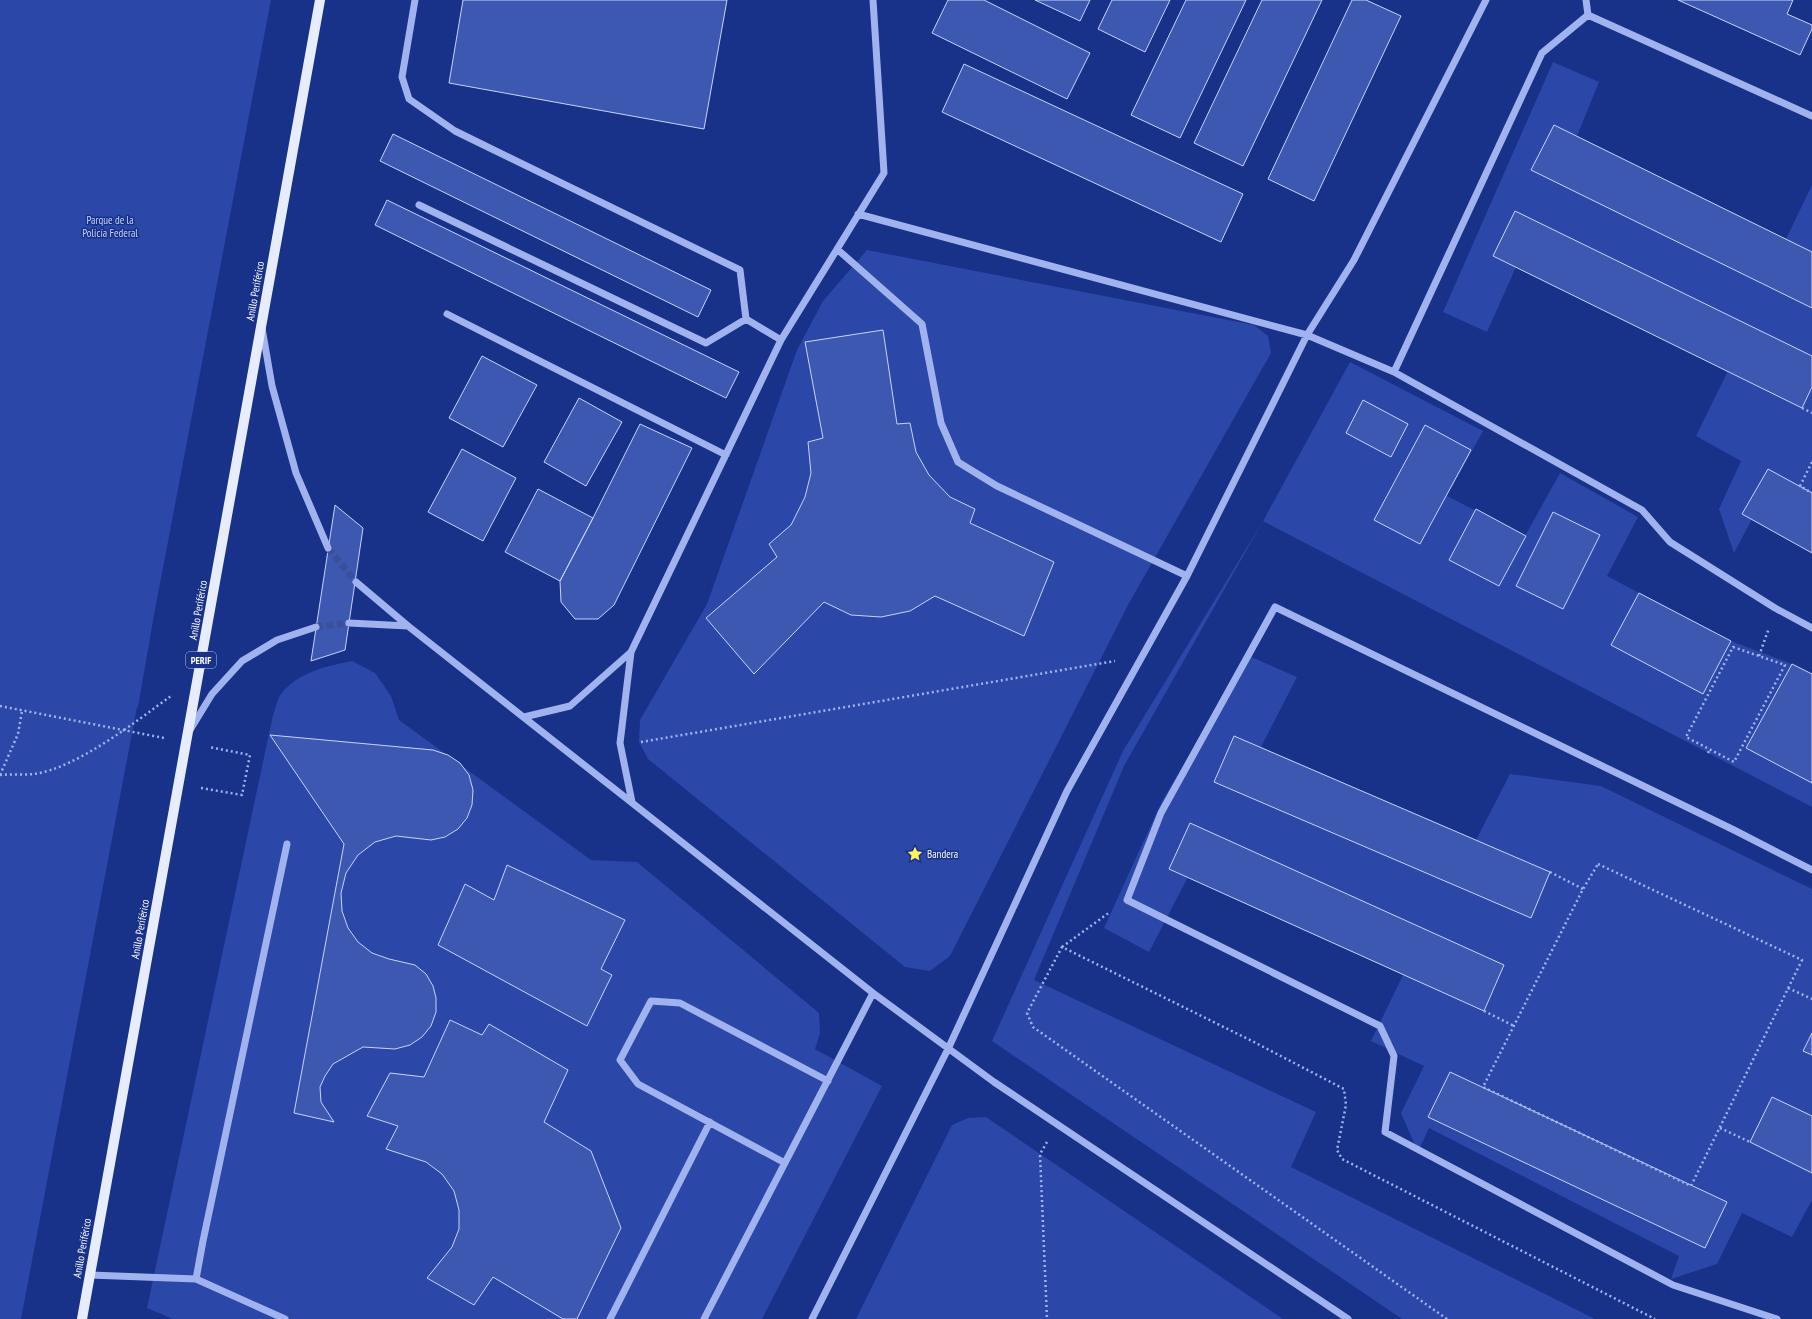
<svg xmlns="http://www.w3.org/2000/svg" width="1812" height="1319" viewBox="0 0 1812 1319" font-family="'PT Sans Narrow',sans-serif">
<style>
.green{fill:#2b48a8}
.building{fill:#3d58b1;stroke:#c7d3fa}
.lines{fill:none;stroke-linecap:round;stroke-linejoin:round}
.minor-tunnel{stroke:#3b509b;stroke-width:7;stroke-dasharray:7 3.5;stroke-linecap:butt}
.path{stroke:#a1b3ee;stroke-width:2.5;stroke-dasharray:2 3;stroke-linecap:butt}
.minor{stroke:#a1b3ee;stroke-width:7}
.major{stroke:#e8ecff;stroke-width:10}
.labels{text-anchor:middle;stroke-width:3;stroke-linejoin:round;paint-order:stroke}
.shield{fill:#183189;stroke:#bac1dc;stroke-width:1}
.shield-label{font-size:10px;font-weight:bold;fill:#fff}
.park-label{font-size:11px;fill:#c7d3fa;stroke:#183189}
.street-label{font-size:11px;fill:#fff;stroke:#183189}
.poi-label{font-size:11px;fill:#fff;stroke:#183189;text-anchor:start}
</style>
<rect width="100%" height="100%" fill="#183189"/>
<path class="green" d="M0,0H271L154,615L138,707H137L21,1319H0Z
M1553,62L1599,82L1577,136L1786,239L1812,185V553L1752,519L1734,553L1719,509L1741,461L1696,436L1728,371L1516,267L1487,332L1443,312Z
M867,250L1254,325L1268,336L1271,353L1128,605L950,956L930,971L905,967L648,759L639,742L640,720L707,604L797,350L823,301Z
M1350,362L1483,431L1447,496L1525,536L1560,473L1638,517L1607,576L1731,641L1792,664L1812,674V807L1263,521L1124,766L1034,980L1316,1112L1291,1167L1595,1319H1402L992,1041L1123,751L1263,521Z
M1249,656L1297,677L1261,747L1476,840L1510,774L1601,786L1812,889V1200L1792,1237L1742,1213L1717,1264L1671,1279L1679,1256L1429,1128L1418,1152L1401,1113L1424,1066L1371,1041L1403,975L1188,877L1149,952L1104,928L1162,801Z
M352,661L375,673L391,696L399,720L591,860L637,862L819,1013L820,1033L815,1049L882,1086L762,1319H173L147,1308L273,715C276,708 277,699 281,694C298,672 327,666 352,661Z
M986,1117L1283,1319H856L952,1125L968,1118Z"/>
<path class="building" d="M463,0H727L704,129L449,83Z
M948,0H984L1090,53L1067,99L932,33Z
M1035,0H1090L1080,21Z
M1112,0H1170L1145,52L1098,29Z
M1186,0H1246L1180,138L1131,115Z
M1262,0H1322L1243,166L1194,143Z
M1352,0H1366L1401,16L1314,201L1268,179Z
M1678,0H1793L1787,14L1812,25V29L1800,55Z
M964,64L1243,194L1221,242L942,112Z
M1554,125L1812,252V308L1531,170Z
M393,134L711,290L698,317L380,161Z
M387,200L739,372L726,398L375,225Z
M1515,211L1812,356V387L1802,408L1493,256Z
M883,330L897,424L910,423L916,452L929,475L950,497L975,509L970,523L1054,562L1024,636L935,596L910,611L881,617L851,615L824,602L754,674L706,618L777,557L769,544L791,525L805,497L811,473L808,442L823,438L805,342Z
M482,356L537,385L503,447L449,418Z
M579,398L622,422L586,486L544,462Z
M1363,400L1408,424L1391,457L1346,433Z
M640,424L692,448L614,605L598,619H575L561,602L560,581L593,518Z
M1425,425L1471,450L1420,544L1374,520Z
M462,449L516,478L483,541L428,512Z
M1768,469L1812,493V553L1742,514Z
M538,489L593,518L560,581L505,552Z
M335,505L363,528L345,650L311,661Z
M1476,509L1526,536L1499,586L1449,560Z
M1553,512L1600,535L1563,609L1516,586Z
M1639,593L1731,641L1703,694L1611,645Z
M1792,664L1812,674V783L1746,748Z
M270,735L433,750L448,755L460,763L469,775L473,790L472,805L467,818L458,829L445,837L431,840L396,836L375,842L358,855L346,873L341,893L342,911L348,928L358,942L372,953L389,959L415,965L426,974L433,986L436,998V1012L431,1026L422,1037L410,1045L395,1049L363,1047L333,1064L325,1076L320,1087L321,1102L334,1122L294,1113L344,844Z
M1234,736L1550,872L1531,918L1214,782Z
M1190,823L1504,965L1484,1011L1169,869Z
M507,865L625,920L601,969L612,975L587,1026L438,945L465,884L494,900Z
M450,1020L482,1035L489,1024L568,1070L544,1122L591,1151L621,1228L577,1319H563L493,1277L474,1305L427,1278L452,1247L459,1229V1210L454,1191L442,1174L426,1162L386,1149L398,1126L367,1116L390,1073L424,1077Z
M1812,1033V1055L1803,1051Z
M1450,1072L1727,1202L1705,1248L1428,1117Z
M1772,1097L1812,1116V1173L1750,1142Z"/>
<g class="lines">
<path class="minor-tunnel" d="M328,548L356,582
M316,627L349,623"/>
<path class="path" d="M1802,408L1812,413
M1812,462L1800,486L1812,493
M1733,647L1785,665L1734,762L1686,737Z
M1759,656L1769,628
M0,706L164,738
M641,742L1115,661
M1708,753L1710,749
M0,775C11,774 23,775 34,774C77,768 135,722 171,696
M0,775L18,734L22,711
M201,788L242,795L250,755L209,747
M1598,864L1802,960L1691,1186L1483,1087L1583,889Z
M1550,872L1583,889
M1062,947L1110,912
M1788,988L1812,999
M1484,1011L1514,1026
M1720,1128L1750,1142
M1047,1142L1040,1154L1047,1319
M1447,1319L1033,1027L1027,1013L1062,947L1252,1041L1344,1089L1346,1105L1337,1150L1342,1159L1655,1319"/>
<path class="minor" d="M415,0L402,77L409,99L455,131L740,270L746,319
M1586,0L1588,15
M1588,15L1542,53L1394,372L1642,510L1670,542L1775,608L1812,628
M1588,15L1812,116
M419,205L706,343L746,319L781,340
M858,214L1307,335L1394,372
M837,249L922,324L941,423L958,462L997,486L1187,576
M447,314L726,455
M262,328L272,386L296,473L328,548
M356,582L408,626L873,993L994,1082L1348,1319
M349,623L408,626
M524,717L570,706L631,652
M190,730L212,694L242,661L277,640L316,627
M632,802L620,743L631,652L781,340L884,173L873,0
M785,1163L638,1084L620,1060L651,1001L680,1003L828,1081
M90,1275L196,1279
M285,1319L196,1279L203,1241L287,844
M610,1319L710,1122
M704,1319L873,993
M812,1319L948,1049L1067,791L1187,576L1307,335L1354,260L1486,0
M1777,1319L1673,1285L1385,1132L1394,1056L1380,1026L1127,900L1161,813L1275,607L1734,830L1812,870"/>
<path class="major" d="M82,1319L320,0"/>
</g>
<defs>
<g id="sight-bare" transform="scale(1.2)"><path d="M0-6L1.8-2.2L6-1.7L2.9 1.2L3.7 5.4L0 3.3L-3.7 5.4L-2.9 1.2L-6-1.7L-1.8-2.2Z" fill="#fff35e" stroke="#183189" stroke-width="2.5" paint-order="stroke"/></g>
</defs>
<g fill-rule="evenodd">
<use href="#sight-bare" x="915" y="854"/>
</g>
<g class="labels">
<rect class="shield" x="186" y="652" width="30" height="16" rx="3"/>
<g class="shield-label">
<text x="201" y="664">PERIF</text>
</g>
<g class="park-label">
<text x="110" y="224">Parque de la<tspan x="110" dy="13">Policía Federal</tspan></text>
</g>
<g class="street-label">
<text transform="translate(255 291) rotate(-80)" y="4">Anillo Periférico</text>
<text transform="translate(198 610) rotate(-80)" y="4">Anillo Periférico</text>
<text transform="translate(140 929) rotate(-80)" y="4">Anillo Periférico</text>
<text transform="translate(82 1248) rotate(-80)" y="4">Anillo Periférico</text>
</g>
<g class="poi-label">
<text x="927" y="858">Bandera</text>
</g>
</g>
</svg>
